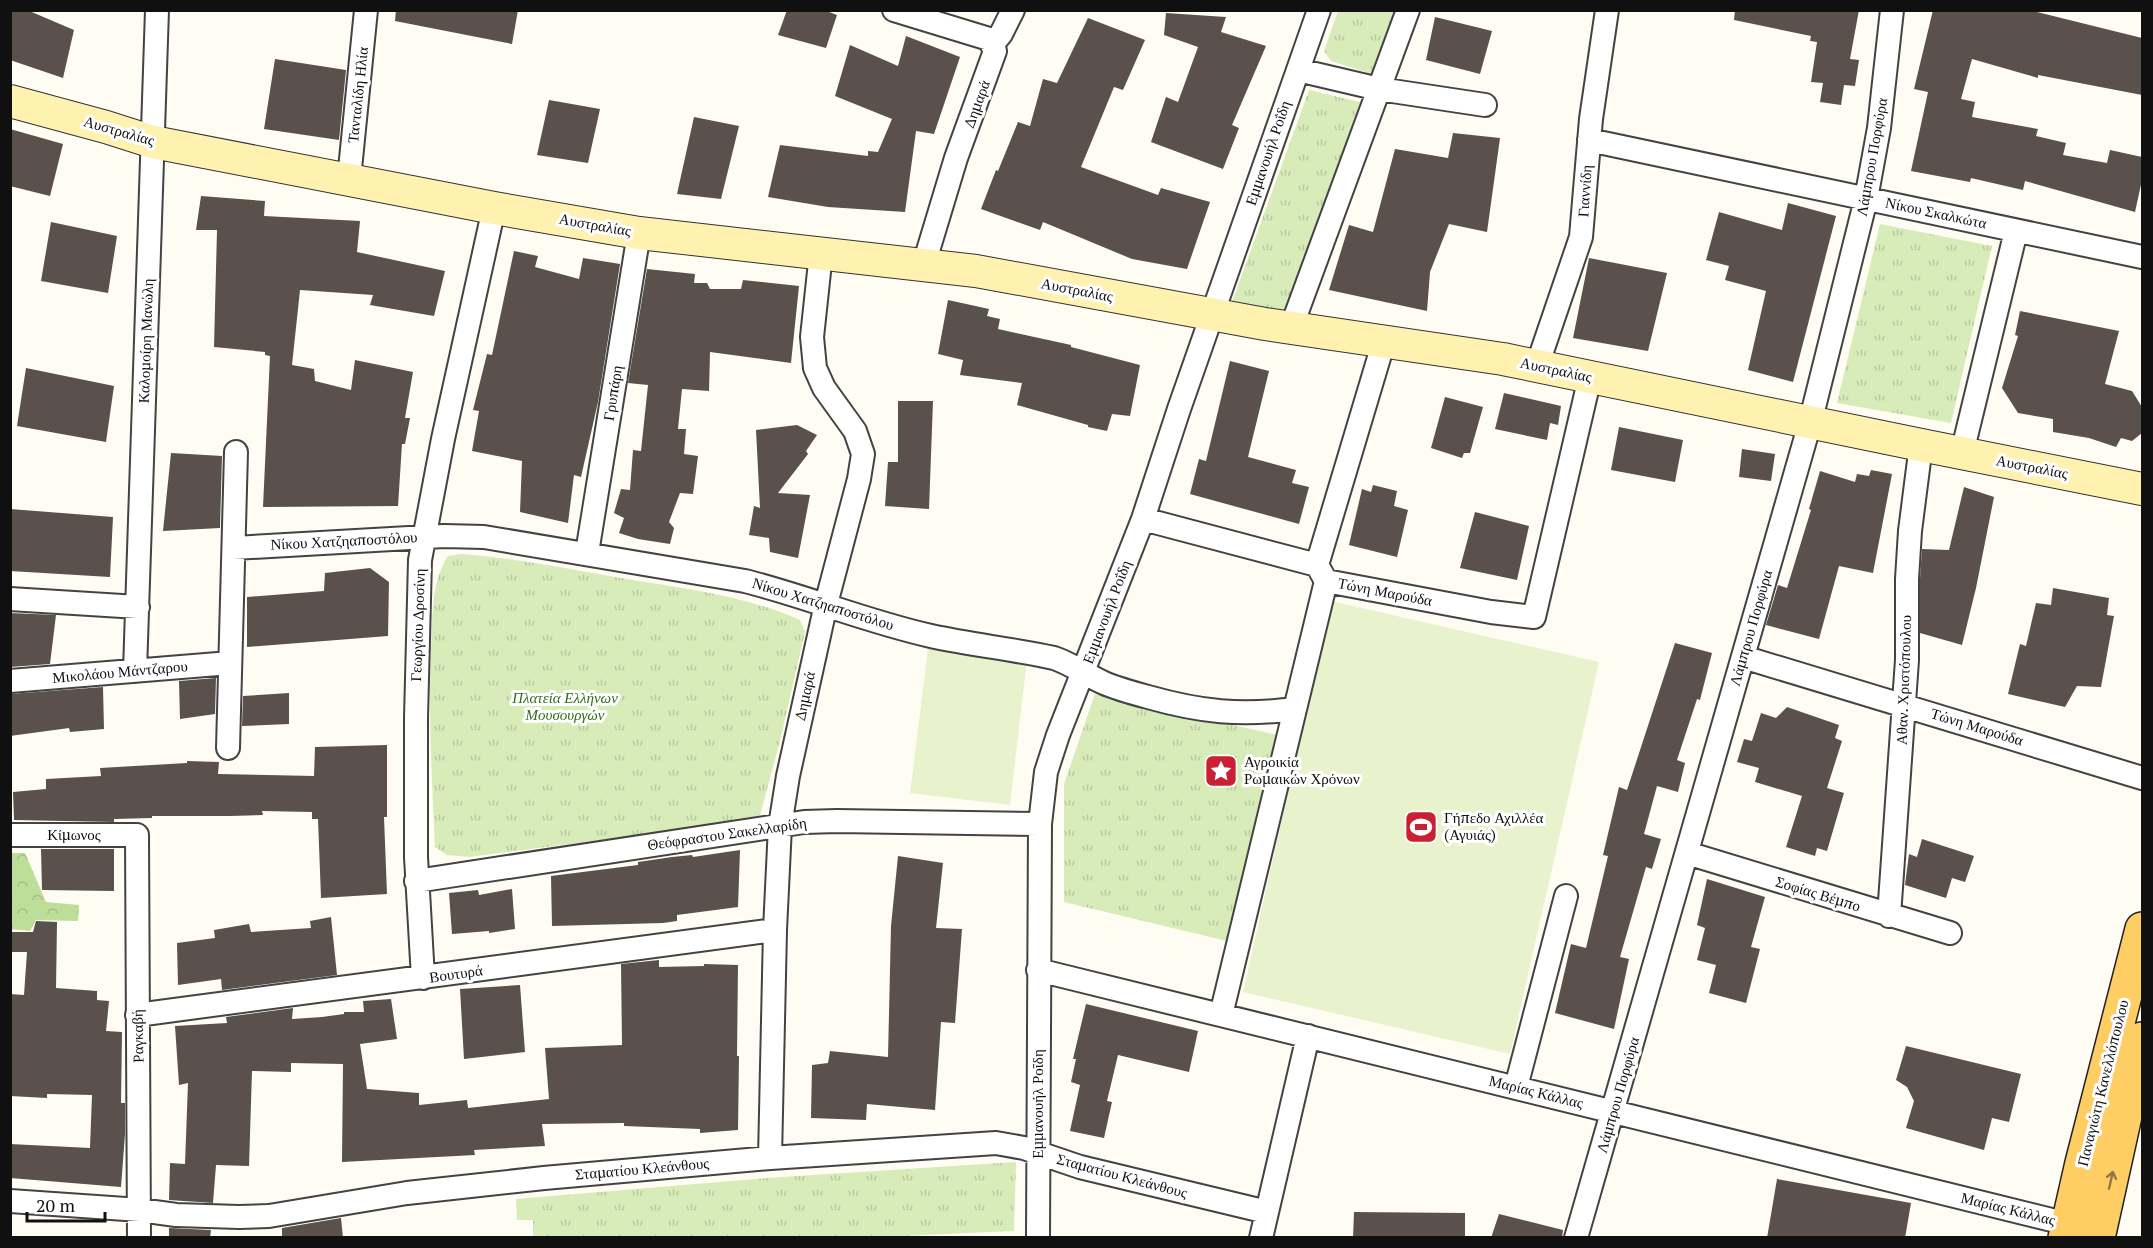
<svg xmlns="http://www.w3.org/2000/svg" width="2153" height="1248" viewBox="0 0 2153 1248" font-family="'PT Serif',serif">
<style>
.grass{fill:url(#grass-tufts)}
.forest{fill:url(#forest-crowns)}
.pitch{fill:#e8f3cd}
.building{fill:#5a504c}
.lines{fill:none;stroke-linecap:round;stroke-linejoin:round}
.street-casing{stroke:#434343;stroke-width:26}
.secondary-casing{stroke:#323232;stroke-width:34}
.primary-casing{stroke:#212121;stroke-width:36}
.street{stroke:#fff;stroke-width:22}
.secondary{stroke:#fff1af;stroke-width:32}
.primary{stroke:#fece65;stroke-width:33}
.oneway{stroke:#93783f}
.labels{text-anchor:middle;stroke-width:6;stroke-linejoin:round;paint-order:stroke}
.street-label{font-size:15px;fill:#101010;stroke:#fff}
.park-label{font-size:15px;font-style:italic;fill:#326d1c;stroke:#fff}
.poi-label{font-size:15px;fill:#101010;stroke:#fff;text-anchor:start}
</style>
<defs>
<pattern id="grass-tufts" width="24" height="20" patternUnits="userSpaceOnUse" patternTransform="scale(1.5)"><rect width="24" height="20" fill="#d8ecba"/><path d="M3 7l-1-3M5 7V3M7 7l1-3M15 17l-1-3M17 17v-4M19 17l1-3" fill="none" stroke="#b8c99f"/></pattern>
<pattern id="forest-crowns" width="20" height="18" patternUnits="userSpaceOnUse" patternTransform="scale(1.5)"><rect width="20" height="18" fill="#bdde99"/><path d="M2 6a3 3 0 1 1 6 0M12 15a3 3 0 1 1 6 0" fill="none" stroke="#a1bd83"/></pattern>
</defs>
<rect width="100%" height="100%" fill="#fffcf4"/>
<path class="grass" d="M1338,11H1395L1372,74L1331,61L1324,51Z
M1309,90L1360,102L1286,311L1232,302Z
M1880,224L1992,246L1951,423L1837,403Z
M461,554C515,558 568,569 621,578C681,588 744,595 800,620L805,632L780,741L759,819L469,857L447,855L435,847C432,781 428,715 431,649C433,617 430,584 448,556Z
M1095,694L1278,735L1227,941L1064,902V784Z
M1016,1162L1014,1231L858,1238H533V1220H517L516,1199L766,1178Z"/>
<path class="forest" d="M11,853H25L46,902L79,905L78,921L36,920L30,931L11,929Z"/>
<path class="pitch" d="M1331,601L1599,662L1510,1054L1243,992Z
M928,648L1027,660L1010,805L910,793Z"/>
<path class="building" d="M10,10H27L74,30L63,78L10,60Z
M396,10H518L512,44L395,21Z
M787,10H824L837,15L826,48L778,35Z
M1735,10H1859L1850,59L1859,60L1855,86L1844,85L1841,105L1820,102L1823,83L1811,82L1817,42L1810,41L1811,36L1734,20Z
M1933,10H2029L2142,38V95L2038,75V78L1972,59L1961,99L1975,102L1972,117L2038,129L2036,136L2066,143L2063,155L2107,163L2110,150L2142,157V180L2135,212L2025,181L2023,190L1971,178L1970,182L1911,171L1928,92L1914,89Z
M1166,13L1226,17L1221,32L1266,46L1232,125L1239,128L1223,169L1151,142L1166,97L1178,102L1198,47L1164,35Z
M1435,17L1492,31L1480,74L1426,60Z
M1088,18L1145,40L1123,90L1114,87L1081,167L1158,195L1161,188L1210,202L1187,269L1132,259L1043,222L1040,230L981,209L996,170L998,171L1018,122L1030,126L1043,79L1057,83Z
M906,36L960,57L934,134L916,131L905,212L828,207L768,197L780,145L868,156V151L878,152L892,119L835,96L850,45L898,66Z
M275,59L346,70L339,140L264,129Z
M549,100L600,109L588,163L537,155Z
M694,117L739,126L721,199L677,194Z
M10,129L63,144L50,196L10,186Z
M1453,133L1500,138L1487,232L1449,224L1430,272L1427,311L1329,290L1349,225L1373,232L1395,149L1448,158Z
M201,196L265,201L264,216L360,221L357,252L445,271L434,316L370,305L373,295L300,290L292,365L314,369L315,381L351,390L355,360L413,372L405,418H410L405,444H402L398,506L263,507L270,356L265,355V352L214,347L217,230H196Z
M1788,203L1836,216L1793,382L1748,370L1766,291L1725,280L1729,266L1706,260L1719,212L1782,230Z
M51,222L117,236L108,293L41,281Z
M514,251L538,256L535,267L579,279L583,258L620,264L598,402L581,477L574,475L568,523L520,512L522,461L472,451L479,411L473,410L487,354L492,355Z
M1589,258L1667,273L1648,351L1573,338Z
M647,269L695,274L694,283H707L710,289H741L743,280L799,286L791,363L710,352L709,391L682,389L678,429H686L684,454L698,456L693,494L680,493L669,522L674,528L670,544L638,539L619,533L624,518L614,513L621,489L630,490L633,450L641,451L648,385L628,383Z
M948,300L989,309L987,316L1000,319L998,329L1071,345V347L1140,365L1130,416L1112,414L1107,431L1088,427V425L1017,405L1022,383L960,375L963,360L938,354Z
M2020,311L2119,331L2105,384L2132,391L2142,407V433L2132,441L2121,438L2116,447L2089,438L2053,432V419L2018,413L2002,388L2018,336L2015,335Z
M1230,361L1269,371L1248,457L1296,470L1292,483L1309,487L1299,524L1190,494L1199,459L1206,461Z
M26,368L114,386L106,442L17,426Z
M1504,393L1561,406L1558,425L1550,423L1547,440L1495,429Z
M1445,397L1483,407L1470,453H1464L1462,458L1431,448Z
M898,401H933L929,509L885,506L888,462H898Z
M797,425L817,435L806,451L808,454L778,493L810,495L798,558L770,552L769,538L749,535L754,506L760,508L756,430Z
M1619,427L1683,440L1675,482L1611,470Z
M1742,449L1775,454L1771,481L1739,477Z
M171,453L222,456L220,528L163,531Z
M1871,470L1892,474L1873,573L1839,566L1819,639L1766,625L1778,585L1787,588L1811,510L1809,509L1820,471L1855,482L1857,474L1869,476Z
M1373,485L1397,491L1394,506L1408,510L1397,557L1349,545L1362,489L1371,492Z
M1964,487L1994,497L1976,588L1962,645L1920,633V579L1922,549L1949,550Z
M10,509L113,517L110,577L10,571Z
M1475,512L1529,526L1517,580L1460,568Z
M370,568L389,582L388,636L247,647V597L324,591L325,573Z
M2053,588L2109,598L2107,615L2114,616L2101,687L2077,686L2065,707L2008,694L2020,644L2026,646L2036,603L2051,605Z
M10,613L56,615L50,664L10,667Z
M1675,643L1712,653L1700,700L1697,699L1677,760L1685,763L1678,792L1657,786L1644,834L1661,839L1652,869L1646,867L1620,957L1629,959L1614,1029L1555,1013L1571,944L1586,948L1608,856L1603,855L1619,787L1627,790Z
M216,678L215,714L180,719L179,681Z
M103,687L104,729L70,732L69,728L10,736V694Z
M289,693V724L242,726L243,696Z
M1787,707L1839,725L1835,738L1842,741L1827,788L1844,793L1827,851L1817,848L1815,856L1786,847L1802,796L1755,782L1759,768L1737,762L1744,739L1752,741L1761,713L1776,718Z
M387,745V817H384L387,894L321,898L318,819H312V812L262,811L263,815L230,816H152V818L114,819V822L14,820L13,792L46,789V779L101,776L100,768L187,763V761L219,762L218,774L314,776L315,747Z
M1922,839L1974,856L1965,882L1952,878L1946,898L1905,885L1909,854L1917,857Z
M41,849H114V891L42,890Z
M740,850L738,907L677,915V921L663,923L552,926L551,876L638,865V862L672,857L692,855L693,857Z
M898,856L943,863L936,928L962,929L955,1023L941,1022L935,1110L867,1104L866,1120L811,1118L812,1065L828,1063L830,1051L888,1057L891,926Z
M1707,879L1765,897L1751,947L1760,949L1746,1003L1709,993L1716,965L1697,960L1705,928L1697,925Z
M512,889L515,929L489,933V931L452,934L449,893L478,890L479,895Z
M331,917L337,975L222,990L221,979L178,985L177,943L215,938L214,930L249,924L251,932L311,928L310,921Z
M36,921L57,922L56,988L97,991V1000L109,1001L106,1031L122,1032L121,1103H125V1134L121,1187L10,1178V1144L90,1148L92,1095L47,1094V1098L10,1096V994L24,995L27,952H10V932H33Z
M659,960V967L704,966V964L738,965L737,1056H739L738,1130L700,1133V1129L624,1126V1123L542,1124L545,1146L474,1150L475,1155L342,1162L343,1064L291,1063V1072L252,1071L249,1166L216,1165L213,1203L169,1200L170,1163L185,1164L188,1083L179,1085L175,1026L227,1023L226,1017L293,1008L292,1019L322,1017L344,1014V1012H364L363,1001L391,999L397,1039L360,1044L367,1089L419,1093V1105L467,1100L468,1108L549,1099L545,1048L622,1045L621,964Z
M520,985L525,1052L464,1059L460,989Z
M1086,1004L1198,1031L1189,1072L1118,1055L1107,1101L1112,1102L1104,1138L1070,1131L1080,1085L1071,1082L1076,1059H1073Z
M1906,1046L2021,1074L2009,1122L1992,1118L1984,1150L1906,1128L1914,1101L1907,1087L1896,1080Z
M1777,1179L1911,1203L1905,1238H1767Z
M1354,1212L1465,1213V1238H1353Z
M1499,1214L1563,1230L1562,1238H1491Z
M341,1218L343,1238H282V1228Z
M169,1228L211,1230L210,1238H169Z"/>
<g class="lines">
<g class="street-casing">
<path id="street" d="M894,10L989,39L995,51L956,158L924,264
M993,44L1001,34L1013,10
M1298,70L1379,89L1485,105
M1589,140L2142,257
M349,179L366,10
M1291,328L1408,10
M1537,366L1581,237L1591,119L1607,10
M1962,453L2016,231
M1143,519L1317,565L1326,581L1491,612L1534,617L1590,377
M234,548L444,536L484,537L745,581C808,597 868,622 931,636C972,645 1013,649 1054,658C1072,664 1086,675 1104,683C1118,689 1133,693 1148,697C1201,712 1240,716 1295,709
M587,553L639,233
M1317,565L1384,341
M10,599L138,607
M1743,657L2142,778
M135,671L157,10
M10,681L230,663
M228,748L236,452
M10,835H137L139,1238
M1687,853L1950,933
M416,881L804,822L837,821L1040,824
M1889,916L1907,660V579L1910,531L1921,445
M1038,970L2068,1224
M423,978L416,857V718L420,560L443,439L494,208
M137,1015L775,930
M1221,1015L1326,581
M1516,1087L1566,896
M770,1158L775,930L780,826L788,776L826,604L859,479L863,454L855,431L824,388L815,368L812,337L821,253
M10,1201L140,1210L176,1215L239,1217L269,1216L407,1193L544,1178L770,1158L996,1143L1024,1148L1080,1167L1267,1212
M1038,1238L1040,824L1046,772L1058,735L1143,519L1179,409L1319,10
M1261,1238L1308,1036
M1576,1238L1810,423L1866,199L1879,128L1892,10"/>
</g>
<g class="secondary-casing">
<path id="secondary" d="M10,101L106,127L153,142L494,208L639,233L976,271L1265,324L1503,359L1921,445L2142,489"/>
</g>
<g class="primary-casing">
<path id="primary" d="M2065,1238L2082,1163L2142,929
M2098,1238L2142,1039"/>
</g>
<use href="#street" class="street"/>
<use href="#secondary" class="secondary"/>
<use href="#primary" class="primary"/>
</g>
<defs><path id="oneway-shaft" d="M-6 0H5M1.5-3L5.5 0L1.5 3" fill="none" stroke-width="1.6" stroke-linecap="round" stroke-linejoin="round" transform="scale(1.5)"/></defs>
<use class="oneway" href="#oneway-shaft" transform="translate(2111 1180) rotate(-77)"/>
<defs>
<g id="sight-square" transform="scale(1.725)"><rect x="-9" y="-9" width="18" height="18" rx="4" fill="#c92034" stroke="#fff"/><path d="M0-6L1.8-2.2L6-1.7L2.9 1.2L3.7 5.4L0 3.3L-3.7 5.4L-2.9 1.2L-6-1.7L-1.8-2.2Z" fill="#fff"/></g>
<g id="stadium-square" transform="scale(1.725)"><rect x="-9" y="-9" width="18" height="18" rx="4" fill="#c92034" stroke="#fff"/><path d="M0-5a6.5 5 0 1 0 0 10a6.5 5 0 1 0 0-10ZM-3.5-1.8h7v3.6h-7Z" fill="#fff"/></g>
</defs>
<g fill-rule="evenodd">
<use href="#sight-square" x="1221" y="771"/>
<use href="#stadium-square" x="1421" y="827"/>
</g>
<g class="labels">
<g class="street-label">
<text transform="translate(358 95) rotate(-84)" y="5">Τανταλίδη Ηλία</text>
<text transform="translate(977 104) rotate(-70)" y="5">Δημαρά</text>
<text transform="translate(119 131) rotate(16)" y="5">Αυστραλίας</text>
<text transform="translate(1268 153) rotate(-71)" y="5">Εμμανουήλ Ροΐδη</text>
<text transform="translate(1872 157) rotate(-80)" y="5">Λάμπρου Πορφύρα</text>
<text transform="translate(1585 191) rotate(-86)" y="5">Γιαννίδη</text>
<text transform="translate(1936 213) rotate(12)" y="5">Νίκου Σκαλκώτα</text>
<text transform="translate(595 225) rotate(10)" y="5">Αυστραλίας</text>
<text transform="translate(1077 290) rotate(11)" y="5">Αυστραλίας</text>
<text transform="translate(146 341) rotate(-88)" y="5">Καλομοίρη Μανώλη</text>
<text transform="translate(1556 370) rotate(12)" y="5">Αυστραλίας</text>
<text transform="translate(613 393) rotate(-81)" y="5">Γρυπάρη</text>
<text transform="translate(2032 467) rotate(11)" y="5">Αυστραλίας</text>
<text transform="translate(344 541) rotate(-3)" y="5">Νίκου Χατζηαποστόλου</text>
<text transform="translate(1385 592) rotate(11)" y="5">Τώνη Μαρούδα</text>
<text transform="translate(823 604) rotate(17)" y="5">Νίκου Χατζηαποστόλου</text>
<text transform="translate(1107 612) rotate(-69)" y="5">Εμμανουήλ Ροΐδη</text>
<text transform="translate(418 625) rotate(-88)" y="5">Γεωργίου Δροσίνη</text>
<text transform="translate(1751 628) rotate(-74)" y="5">Λάμπρου Πορφύρα</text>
<text transform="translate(120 672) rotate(-5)" y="5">Μικολάου Μάντζαρου</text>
<text transform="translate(1904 680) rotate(-88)" y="5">Αθαν. Χριστόπουλου</text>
<text transform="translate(805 696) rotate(-78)" y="5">Δημαρά</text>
<text transform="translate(1977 727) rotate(17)" y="5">Τώνη Μαρούδα</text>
<text transform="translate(727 834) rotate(-8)" y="5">Θεόφραστου Σακελλαρίδη</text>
<text x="74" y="840">Κίμωνος</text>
<text transform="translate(1818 894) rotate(17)" y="5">Σοφίας Βέμπο</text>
<text transform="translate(456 974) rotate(-8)" y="5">Βουτυρά</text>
<text transform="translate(138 1036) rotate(-91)" y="5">Ραγκαβή</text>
<text transform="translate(2103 1083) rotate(-76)" y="5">Παναγιώτη Κανελλόπουλου</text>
<text transform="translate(1536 1092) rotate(14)" y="5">Μαρίας Κάλλας</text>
<text transform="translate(1618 1095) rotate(-74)" y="5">Λάμπρου Πορφύρα</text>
<text transform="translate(1038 1104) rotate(-90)" y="5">Εμμανουήλ Ροΐδη</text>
<text transform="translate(642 1169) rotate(-5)" y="5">Σταματίου Κλεάνθους</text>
<text transform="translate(1122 1176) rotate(15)" y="5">Σταματίου Κλεάνθους</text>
<text transform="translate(2008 1209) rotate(14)" y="5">Μαρίας Κάλλας</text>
</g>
<g class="park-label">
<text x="565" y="703">Πλατεία Ελλήνων<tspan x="565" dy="17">Μουσουργών</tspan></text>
</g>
<g class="poi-label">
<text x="1244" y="767">Αγροικία<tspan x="1244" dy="17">Ρωμαικών Χρόνων</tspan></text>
<text x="1444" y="823">Γήπεδο Αχιλλέα<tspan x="1444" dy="17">(Αγυιάς)</tspan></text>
</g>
</g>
<rect width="2153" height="1248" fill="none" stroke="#101010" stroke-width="24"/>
<path d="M27 1212v9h78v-9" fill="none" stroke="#101010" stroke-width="3"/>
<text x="36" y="1212" font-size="18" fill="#101010" stroke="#ffffff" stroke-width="4.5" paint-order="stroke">20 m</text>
</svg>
